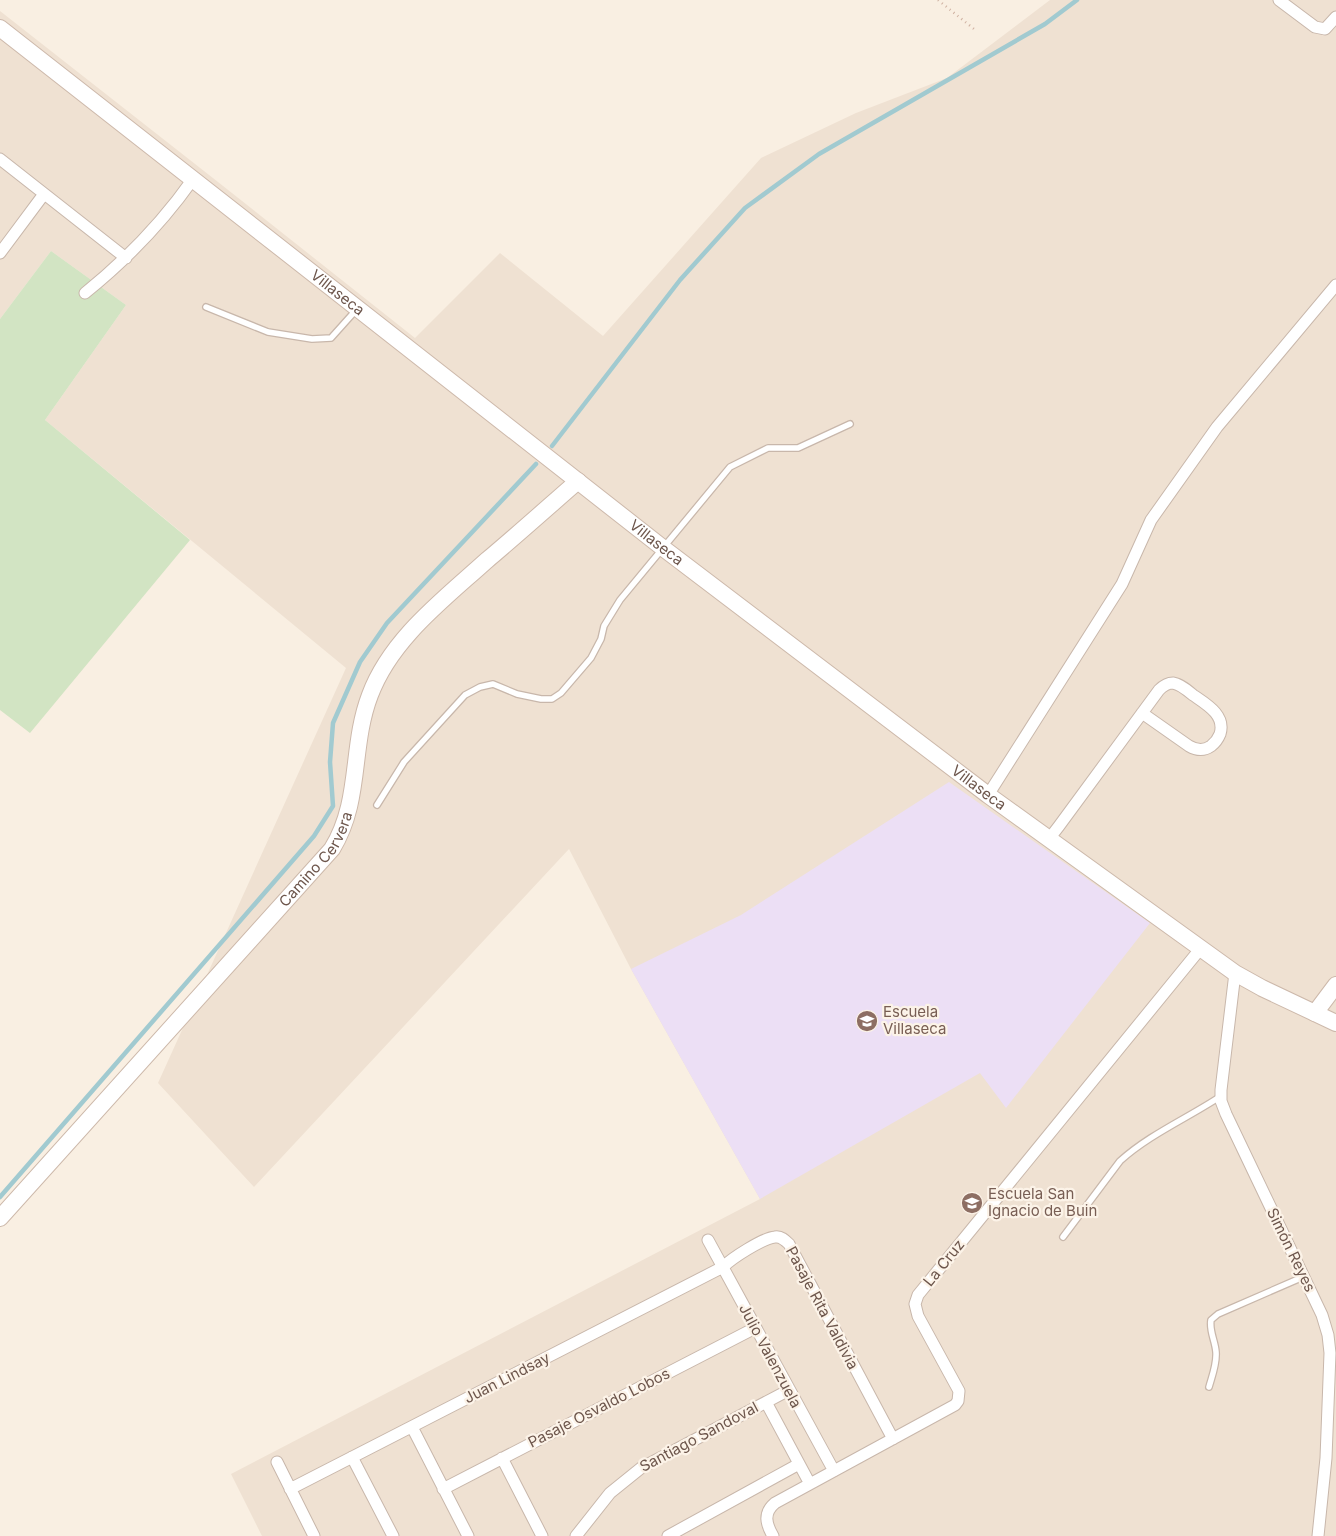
<svg xmlns="http://www.w3.org/2000/svg" width="1336" height="1536" viewBox="0 0 1336 1536" font-family="Inter,sans-serif">
<style>
.residential{fill:#efe1d2}
.education{fill:#ecdff5}
.green{fill:#d2e4c3}
.lines{fill:none;stroke-linecap:round;stroke-linejoin:round}
.stream{stroke:#a1cad0;stroke-width:4.5}
.lane-casing{stroke:#c8b7ab;stroke-width:8}
.street-casing{stroke:#c8b7ab;stroke-width:13}
.secondary-casing{stroke:#cdb9ab;stroke-width:18}
.path{stroke:#cfb1a1;stroke-width:2.5;stroke-dasharray:1 4;stroke-linecap:butt}
.lane{stroke:#fff;stroke-width:5.5}
.street{stroke:#fff;stroke-width:11}
.secondary{stroke:#fff;stroke-width:16}
.labels{text-anchor:middle;stroke-width:4.5;stroke-linejoin:round;paint-order:stroke}
.street-label{font-size:15px;fill:#6d564c;stroke:#fcf3e8}
.education-label{font-size:15px;fill:#785e54;stroke:#fcf3e8;text-anchor:start}
</style>
<rect width="100%" height="100%" fill="#f9efe2"/>
<path class="residential" d="M1050,0H1336V1536H262L231,1474L760,1199L631,969L569,849L254,1187L158,1083L346,668L45,420L126,305L51,251L0,319V11L218,182L415,338L500,253L603,336L761,158L856,113L947,78Z"/>
<path class="education" d="M949,782L1150,923L1006,1108L980,1073L760,1199L631,969L741,915Z"/>
<path class="green" d="M51,251L126,305L45,420L190,540L30,733L0,710V319Z"/>
<g class="lines">
<path class="stream" d="M552,446L680,280L745,208L819,154L1045,24L1077,0
M0,1197L314,836L333,806L330,762L333,723L360,662L387,623L536,464"/>
<g class="lane-casing">
<path id="lane" d="M206,307L268,332L312,339L331,338L357,309
M377,805L404,762L465,695L480,687L493,684L517,694L541,699H552L561,693L591,658L601,639L604,626L620,600L730,467L768,448H798L850,424
M1063,1237L1120,1161C1150,1134 1188,1118 1221,1096
M1209,1387C1212,1376 1217,1364 1216,1352C1215,1340 1209,1331 1211,1320L1218,1314L1303,1277"/>
</g>
<g class="street-casing">
<path id="street" d="M1279,0L1315,27L1325,29L1336,17
M0,159L126,258
M0,253L44,194
M85,293C126,260 162,223 193,179
M988,795L1122,584L1151,520L1217,427L1336,285
M1049,839L1059,826L1159,690C1163,686 1167,683 1173,683C1180,684 1187,690 1193,695C1206,704 1226,715 1220,734C1218,739 1215,743 1211,746C1204,751 1196,750 1189,746L1142,713
M1235,973L1221,1090V1101L1226,1114L1322,1315L1328,1335L1330,1353L1326,1458L1318,1536
M708,1240L834,1471
M766,1402L810,1484
M412,1427L468,1536
M352,1457L393,1536
M502,1458L542,1536
M277,1462L314,1536
M290,1489L723,1267C732,1258 763,1238 775,1237C781,1236 785,1240 789,1244L893,1439
M443,1489L755,1328
M576,1536L610,1493L641,1468L789,1390
M668,1536L799,1464
M773,1536C766,1524 763,1513 775,1503L955,1405L958,1401L959,1391L918,1316L915,1304L918,1295L1201,948"/>
</g>
<g class="secondary-casing">
<g id="secondary">
<path id="s1" d="M0,28L663,548L988,795L1235,973L1262,988L1336,1023"/>
<path d="M1315,1013L1336,985"/>
<path id="s2" d="M0,1218L332,849C362,800 350,747 370,695C391,639 443,600 486,561C517,535 547,508 578,481"/>
</g>
</g>
<path class="path" d="M938,0L974,29"/>
<use href="#lane" class="lane"/>
<use href="#street" class="street"/>
<use href="#secondary" class="secondary"/>
</g>
<defs>
<g id="school-disc" transform="scale(1.125)"><circle r="9.5" fill="#8d6e63" stroke="#fcf3e8"/><path d="M0-5L7-2L0 1L-7-2ZM-4 1L0 2.5L4 1V4Q0 6-4 4Z" fill="#fff"/></g>
</defs>
<g fill-rule="evenodd">
<use href="#school-disc" x="867" y="1021"/>
<use href="#school-disc" x="972" y="1203"/>
</g>
<g class="labels">
<g class="street-label">
<text dy="5" stroke="none"><textPath href="#s1" startOffset="429">Villaseca</textPath></text>
<text dy="5" stroke="none"><textPath href="#s1" startOffset="834">Villaseca</textPath></text>
<text dy="5" stroke="none"><textPath href="#s1" startOffset="1239">Villaseca</textPath></text>
<text dy="5" stroke="none"><textPath href="#s2" startOffset="479">Camino Cervera</textPath></text>
<text transform="translate(1291 1250) rotate(64)" y="5">Simón Reyes</text>
<text transform="translate(944 1263) rotate(-51)" y="5">La Cruz</text>
<text transform="translate(822 1308) rotate(62)" y="5">Pasaje Rita Valdivia</text>
<text transform="translate(770 1356) rotate(62)" y="5">Julio Valenzuela</text>
<text transform="translate(507 1378) rotate(-27)" y="5">Juan Lindsay</text>
<text transform="translate(599 1408) rotate(-27)" y="5">Pasaje Osvaldo Lobos</text>
<text transform="translate(699 1437) rotate(-28)" y="5">Santiago Sandoval</text>
</g>
<g class="education-label">
<text x="883" y="1017">Escuela<tspan x="883" dy="17">Villaseca</tspan></text>
<text x="988" y="1199">Escuela San<tspan x="988" dy="17">Ignacio de Buin</tspan></text>
</g>
</g>
</svg>
